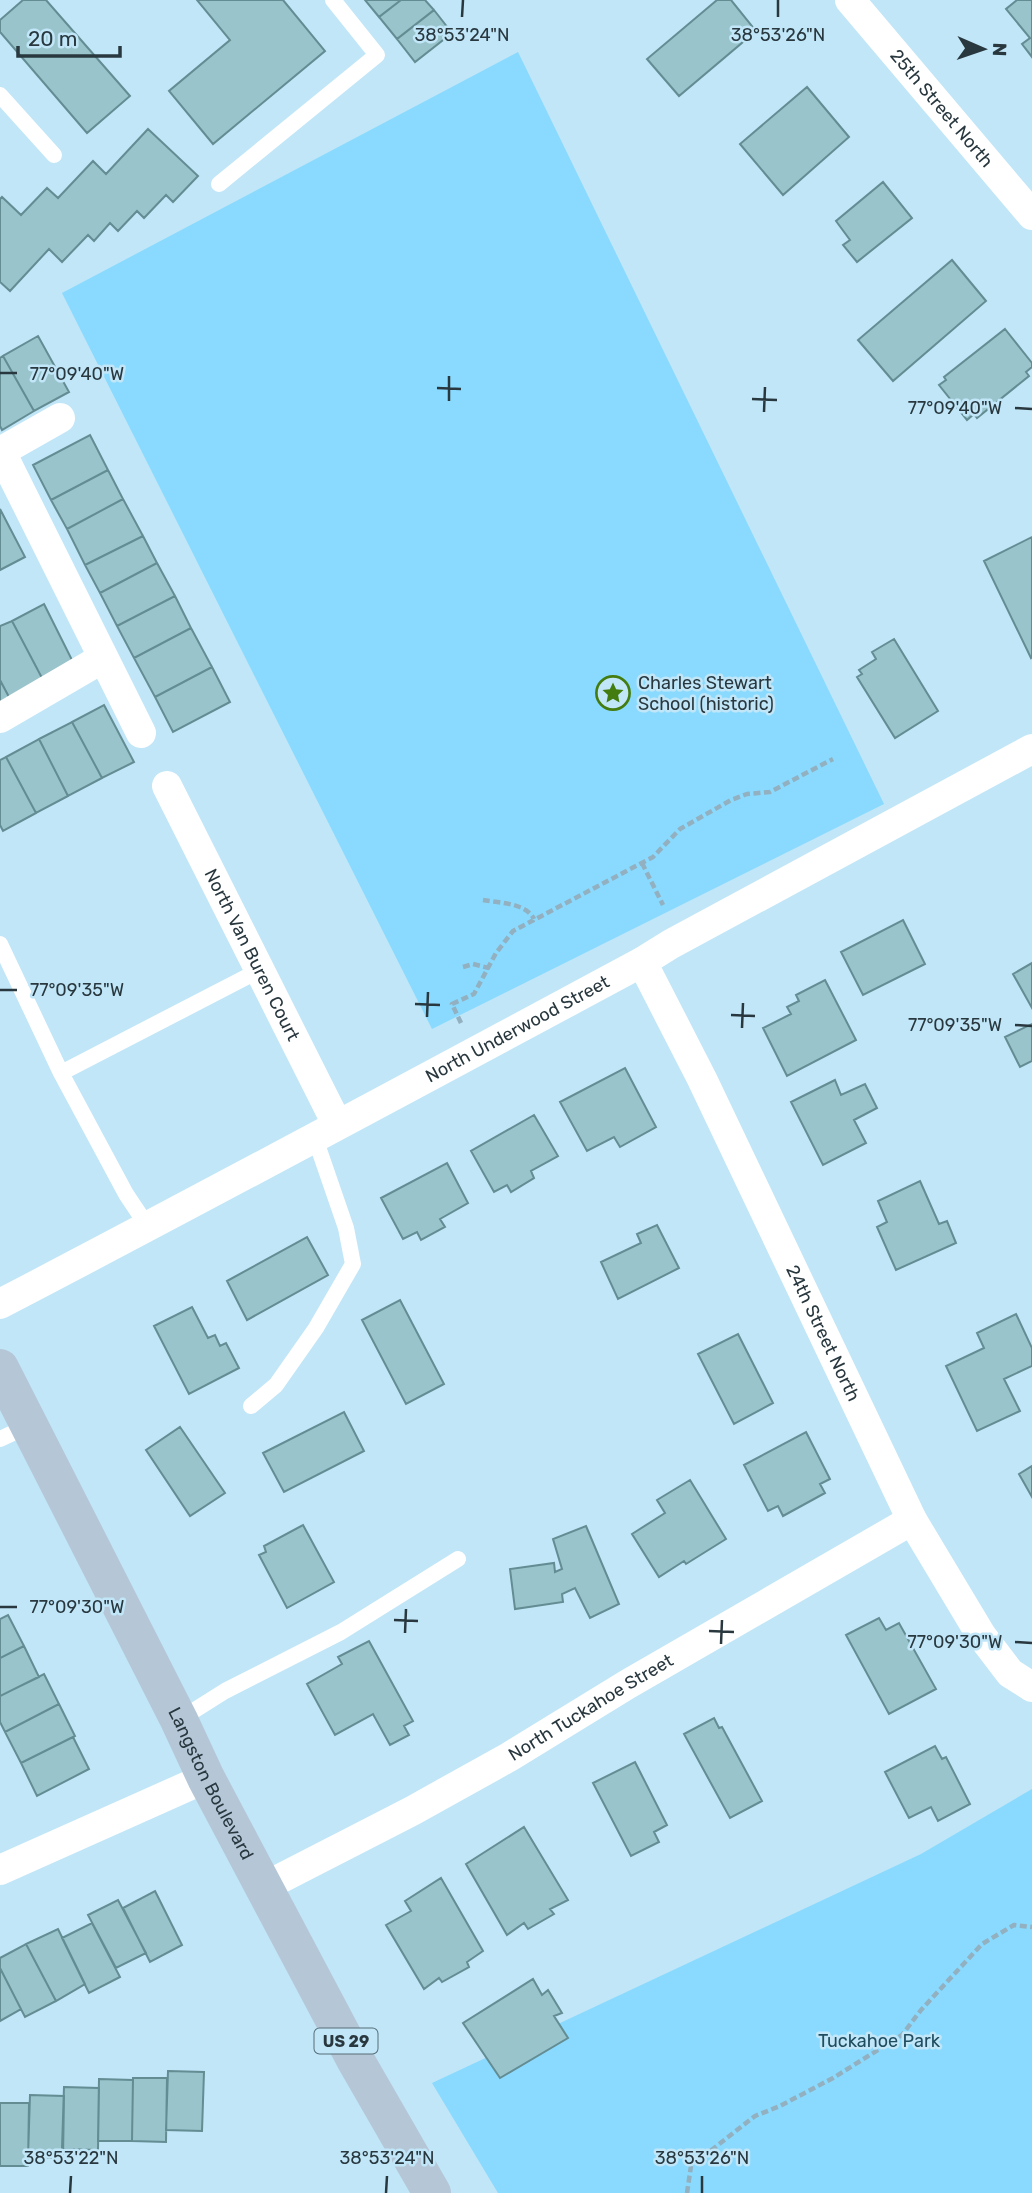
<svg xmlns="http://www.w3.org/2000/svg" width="1032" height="2193" viewBox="0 0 1032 2193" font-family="Rubik,sans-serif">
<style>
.green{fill:#89dafe}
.building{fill:#99c4cc;stroke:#638c93;stroke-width:2}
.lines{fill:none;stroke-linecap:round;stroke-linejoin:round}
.path{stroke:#92b0bf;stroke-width:4.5;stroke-dasharray:7 3.5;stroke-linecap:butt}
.service{stroke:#fff;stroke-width:16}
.minor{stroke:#fff;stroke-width:30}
.primary{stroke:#b5c7d7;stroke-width:38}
.ticks{fill:none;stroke:#29383f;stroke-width:2.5}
.labels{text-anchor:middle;stroke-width:5;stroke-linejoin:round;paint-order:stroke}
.shield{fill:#c0e6f8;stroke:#566c76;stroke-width:2}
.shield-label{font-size:16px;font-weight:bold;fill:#29383f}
.street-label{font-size:18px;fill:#29383f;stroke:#c0e6f8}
.poi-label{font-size:18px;fill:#29383f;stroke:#c0e6f8;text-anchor:start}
.park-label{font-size:18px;fill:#204d60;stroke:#c0e6f8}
.ticks-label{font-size:18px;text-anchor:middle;fill:#29383f;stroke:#c0e6f8;stroke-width:5;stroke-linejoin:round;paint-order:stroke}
</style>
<rect width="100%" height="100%" fill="#c0e6f8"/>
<path class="green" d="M518,52L884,804L432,1029L62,293Z
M1032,1789V2193H498L432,2083L921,1854Z"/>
<path class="building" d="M23,0H46L130,96L87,133L0,32V20Z
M197,0H283L325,51L213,144L169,91L230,40Z
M365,0H401L379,17Z
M401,0H425L434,10L397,39L379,17Z
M717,0H731L756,31L679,96L647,59Z
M1017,0H1032V57L1022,44L1030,38L1006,9Z
M434,10L452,33L415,62L397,39Z
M807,87L849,137L783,195L740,144Z
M148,129L198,176L173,202L166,195L144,218L137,211L118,231L110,223L94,241L88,235L62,262L49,249L10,291L0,282V199L2,197L21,215L47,188L58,198L93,161L106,174Z
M883,182L912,218L857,262L843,245L850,240L836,221Z
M952,260L986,301L893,381L858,340Z
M1005,329L1032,363V367L1026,372L1029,376L977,418L974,414L967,420L939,385L946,380L944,377Z
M38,336L69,392L34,411L3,356Z
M3,356L34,411L2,430L0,426V358Z
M90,435L108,470L51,500L33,465Z
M108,470L123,499L67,529L51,500Z
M123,499L143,536L85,565L67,529Z
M0,509L25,557L0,570Z
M143,536L157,563L100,593L85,565Z
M1032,537V657L1031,658L984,561Z
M157,563L175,596L117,626L100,593Z
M175,596L191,628L134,658L117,626Z
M44,604L73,662L42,678L12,621Z
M12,621L42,678L9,697L0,680V626Z
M191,628L212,667L155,697L134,658Z
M894,639L938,711L895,738L857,677L862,674L859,670L876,659L872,652Z
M212,667L230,702L173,732L155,697Z
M0,680L9,697L0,702Z
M104,705L134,762L102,778L72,722Z
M72,722L102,778L68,796L39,739Z
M39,739L68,796L36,813L6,757Z
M6,757L36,813L3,831L0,825V760Z
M903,920L925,964L863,995L841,952Z
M1032,963V1008L1013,974Z
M825,980L856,1040L787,1076L763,1028L791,1014L787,1007L799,1001L796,995Z
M1032,1024V1061L1020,1067L1005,1037Z
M625,1068L656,1127L620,1147L614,1137L587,1151L560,1102Z
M835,1080L841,1095L865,1084L877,1108L854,1120L866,1143L823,1165L791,1102Z
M534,1115L558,1156L531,1171L534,1178L511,1192L507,1185L494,1192L471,1151Z
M447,1163L468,1203L440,1219L445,1227L421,1240L417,1232L403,1239L381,1198Z
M920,1181L939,1224L947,1221L956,1243L896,1270L877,1227L887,1222L878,1201Z
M657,1225L679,1268L618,1299L601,1262L641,1243L637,1234Z
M307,1237L328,1275L247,1320L227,1281Z
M400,1300L444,1384L406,1404L362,1320Z
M192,1307L208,1338L215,1335L220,1346L226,1343L239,1368L189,1394L154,1326Z
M1016,1314L1032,1348V1366L1004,1379L1020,1411L977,1431L946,1366L984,1348L977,1333Z
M738,1334L773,1403L734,1424L698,1354Z
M344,1412L364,1451L284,1492L263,1453Z
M180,1427L225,1493L190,1516L146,1450Z
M806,1432L830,1479L820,1484L825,1493L783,1516L778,1506L768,1511L744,1465Z
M1032,1466V1497L1019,1474Z
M690,1480L726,1539L686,1564L684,1561L659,1577L632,1534L665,1513L657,1500Z
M303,1525L334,1582L287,1608L259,1555L266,1552L264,1546Z
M586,1526L619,1604L590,1618L575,1588L562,1594L563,1602L515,1609L510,1569L554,1563L555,1572L562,1569L553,1539Z
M8,1615L24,1646L0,1658V1619Z
M879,1618L886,1630L899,1623L936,1689L889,1714L846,1635Z
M369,1641L413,1721L404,1726L409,1735L390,1745L373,1714L335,1735L307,1684L342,1664L338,1657Z
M24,1646L39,1677L0,1696V1658Z
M44,1674L59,1704L5,1732L0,1722V1696Z
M59,1704L75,1736L21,1763L5,1732Z
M714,1718L719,1728L722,1727L762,1801L730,1818L684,1734Z
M73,1737L89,1769L37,1796L21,1763Z
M935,1746L942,1759L946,1757L970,1804L938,1821L931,1807L909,1818L885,1772Z
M635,1762L667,1825L654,1832L659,1842L631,1856L593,1783Z
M524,1827L568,1900L550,1909L554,1914L528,1929L524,1923L507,1935L466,1864Z
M441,1878L483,1951L467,1962L469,1967L442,1982L439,1978L424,1989L386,1925L411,1911L405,1901Z
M155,1891L182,1945L150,1962L123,1908Z
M118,1900L146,1953L116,1968L88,1915Z
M92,1923L120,1977L89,1993L62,1938Z
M58,1929L85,1984L56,2001L26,1944Z
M26,1944L56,2001L25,2017L0,1968V1958Z
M0,1968L21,2009L0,2021Z
M533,1979L542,1995L548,1990L562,2013L554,2016L568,2038L500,2078L463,2023Z
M168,2071L204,2072L202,2131L166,2130Z
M133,2078H167L166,2142L132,2141Z
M99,2079L133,2080L132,2141H98Z
M64,2087L99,2088L98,2150L62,2149Z
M30,2095L64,2096L63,2158L28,2157Z
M0,2103H29L28,2166H0Z"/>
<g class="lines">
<path class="path" d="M642,863L663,905
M483,900C500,903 526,903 534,919
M463,967L473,964L489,968
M461,1023L452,1004L474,994L496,953L513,931L653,857L680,829L731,800L747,794L770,792L833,759
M687,2193L691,2166L755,2116L780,2106L833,2078L902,2035L921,2010L982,1944L1014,1925L1032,1927"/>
<path class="service" d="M0,95L54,155
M219,184L377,55L333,0
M0,944L61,1073
M148,1227L126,1194L61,1073L258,971
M251,1406L276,1385L316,1328L353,1264L346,1228L315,1138
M0,1439L30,1425
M179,1720L225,1691L341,1632L458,1559"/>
<g class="minor">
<path id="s1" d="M850,0L1032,215"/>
<path d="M0,452L60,418"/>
<path d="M1,452L141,733"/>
<path d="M0,718L103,658"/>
<path id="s2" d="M167,786L337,1124"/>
<path id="s3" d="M642,962L702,1079L912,1520L981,1635L1010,1673L1032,1687"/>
<path id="s4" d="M0,1304C215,1192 428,1077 642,962L671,944L1032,749"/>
<path d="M0,1870L206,1778"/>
<path id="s5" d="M264,1887L412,1811L509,1757L628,1684L912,1520"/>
</g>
<path class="primary" id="s6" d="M0,1368L179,1720L206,1778L356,2061L432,2193"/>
</g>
<path class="ticks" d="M462,17L463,0M778,17V0M0,373H17M437,388L461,389M752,399L777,400M449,401V376M1015,408L1032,409M764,412L765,387M0,990H17M415,1004L440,1005M731,1015L755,1016M427,1017L428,992M1015,1025L1032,1026M742,1028L743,1003M0,1607H17M394,1620L418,1621M709,1631L734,1632M405,1633L406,1609M1015,1642L1032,1643M721,1644L722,1620M70,2193L71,2176M386,2193L387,2176M702,2193V2176"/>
<defs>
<g id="sight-ring" transform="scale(1.75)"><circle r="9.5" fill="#c0e6f8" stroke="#457c10" stroke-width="1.5"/><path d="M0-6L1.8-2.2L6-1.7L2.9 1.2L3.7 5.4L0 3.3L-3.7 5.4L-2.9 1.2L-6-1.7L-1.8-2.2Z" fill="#457c10"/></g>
</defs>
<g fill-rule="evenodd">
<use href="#sight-ring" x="613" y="693"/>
</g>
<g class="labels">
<rect class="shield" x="314.5" y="2028.5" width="63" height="25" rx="5"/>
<g class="shield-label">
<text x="346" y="2047">US 29</text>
</g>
<g class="street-label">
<text dy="6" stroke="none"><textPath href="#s1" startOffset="142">25th Street North</textPath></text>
<text dy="6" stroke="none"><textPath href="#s2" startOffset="189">North Van Buren Court</textPath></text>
<text dy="6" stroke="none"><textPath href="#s4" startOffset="586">North Underwood Street</textPath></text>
<text dy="6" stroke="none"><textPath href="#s3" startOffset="413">24th Street North</textPath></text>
<text dy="6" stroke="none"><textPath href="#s5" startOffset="373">North Tuckahoe Street</textPath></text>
<text dy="6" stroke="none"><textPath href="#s6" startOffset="466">Langston Boulevard</textPath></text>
</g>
<g class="poi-label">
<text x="638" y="689">Charles Stewart<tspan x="638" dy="21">School (historic)</tspan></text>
</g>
<g class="park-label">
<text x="879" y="2047">Tuckahoe Park</text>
</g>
</g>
<g class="ticks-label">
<text x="462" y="41">38°53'24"N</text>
<text x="778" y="41">38°53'26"N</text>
<text x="77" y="380">77°09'40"W</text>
<text x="955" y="414">77°09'40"W</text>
<text x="77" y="996">77°09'35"W</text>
<text x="955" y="1031">77°09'35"W</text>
<text x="77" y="1613">77°09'30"W</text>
<text x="955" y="1648">77°09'30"W</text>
<text x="71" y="2164">38°53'22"N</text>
<text x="387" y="2164">38°53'24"N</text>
<text x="702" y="2164">38°53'26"N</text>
</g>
<g transform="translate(983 49) rotate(92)" stroke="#c0e6f8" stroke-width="5" paint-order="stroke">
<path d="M0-5L12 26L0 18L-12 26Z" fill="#29383f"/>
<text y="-10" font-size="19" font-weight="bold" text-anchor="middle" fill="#29383f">N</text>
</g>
<path d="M18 46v10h102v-10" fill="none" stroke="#29383f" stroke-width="3.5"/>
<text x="28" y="46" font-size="21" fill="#29383f" stroke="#c0e6f8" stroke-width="5" paint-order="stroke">20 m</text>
</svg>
